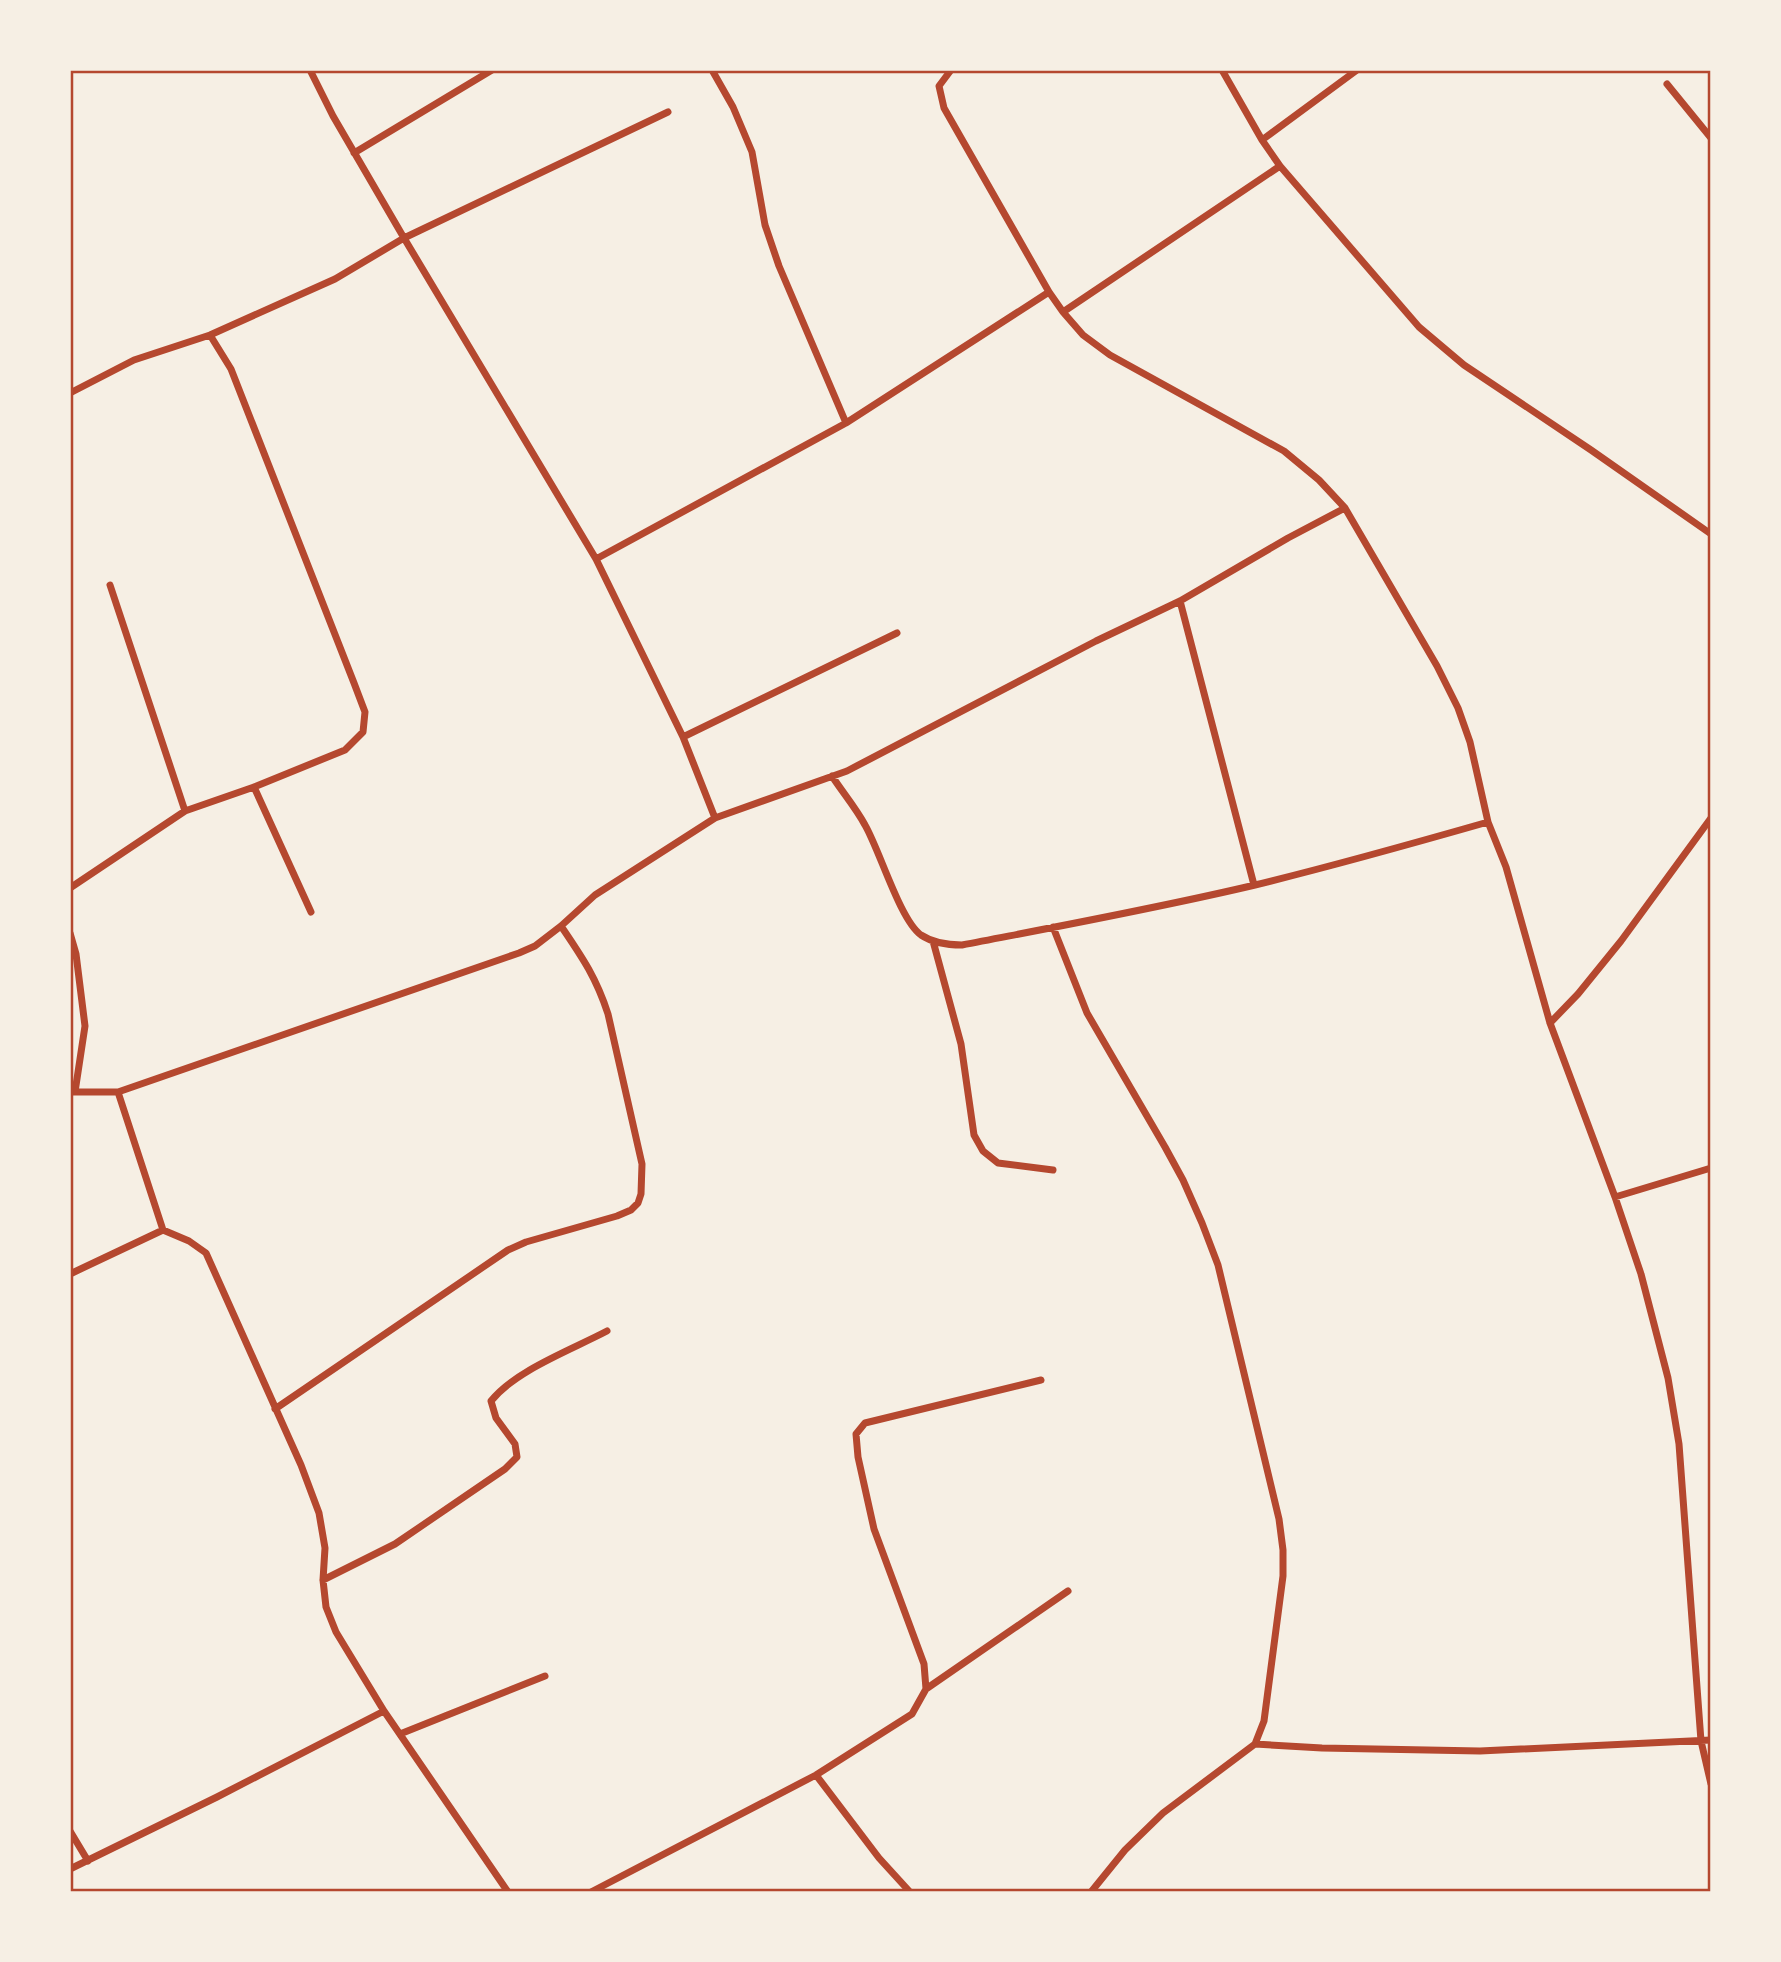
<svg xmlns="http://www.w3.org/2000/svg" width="1781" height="1962" viewBox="0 0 1781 1962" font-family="'Work Sans',sans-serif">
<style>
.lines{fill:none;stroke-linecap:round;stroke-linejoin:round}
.minor{stroke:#b5482f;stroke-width:7}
.neatline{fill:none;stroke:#b5482f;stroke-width:2.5}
</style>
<rect width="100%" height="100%" fill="#f6efe4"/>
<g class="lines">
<path class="minor" d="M310,70L333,116L404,238L596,559L683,737L715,818
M712,70L733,107L752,152L765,225L779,266L846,423
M951,70L939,86L944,108L1049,292L1063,312L1083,335L1110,355L1284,451L1319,480L1345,508L1437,666L1458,708L1470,742L1488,822L1506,867L1550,1023L1615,1197L1641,1274L1668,1378L1679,1444L1701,1741L1711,1784
M1222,70L1262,140L1280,166L1419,327L1464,365L1591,450L1711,534
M1667,84L1711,138
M1262,140L1357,70
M354,153L492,70
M1063,312L1280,166
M70,393L134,360L210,335L335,279L404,238L668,112
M596,559L846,423L1049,292
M110,585L185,811
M1180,601L1254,885
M683,737L897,633
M832,776C843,793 856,808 865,825C880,851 900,920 921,935C933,943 947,945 962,945C1060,926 1158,908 1255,885C1333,866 1411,844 1488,822
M254,787L311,912
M70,888L185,811L254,787L345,750L363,732L365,712L354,683L231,369L210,335
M1053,927L1087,1013L1165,1147L1183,1180L1202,1223L1218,1265L1279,1519L1283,1550V1576L1264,1721L1255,1744L1163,1813L1125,1850L1091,1892
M70,933L76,954L85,1026L75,1092
M933,941L961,1044L974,1135L983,1151L998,1163L1053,1170
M1550,1023L1578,994L1621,941L1711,818
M70,1092H118L519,953L535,946L561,926L595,895L715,818L847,771L1096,641L1180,601L1288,538L1345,508
M118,1092L163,1230L189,1241L206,1253L301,1465L319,1513L325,1548L323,1580L326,1607L336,1632L384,1711L508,1892
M1615,1197L1711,1168
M70,1274L163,1230
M275,1409L508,1250L526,1242L617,1216L631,1210L638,1203L641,1194L642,1164L608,1014C596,977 582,957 561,926
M323,1580L395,1544L505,1469L517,1457L515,1444L496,1418L491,1401C516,1370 571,1350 607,1331
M926,1689L1068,1591
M400,1734L545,1676
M1255,1744L1322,1748L1480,1751L1711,1740
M816,1775L879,1858L910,1892
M70,1831L88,1861
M70,1869L217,1797L384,1711
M591,1892L816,1775L912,1714L926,1689L924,1664L874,1529L858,1457L856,1434L865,1423L1041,1380"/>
</g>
<rect width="1781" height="1962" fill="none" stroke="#f6efe4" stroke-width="144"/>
<rect x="72" y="72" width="1637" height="1818" class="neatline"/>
</svg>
